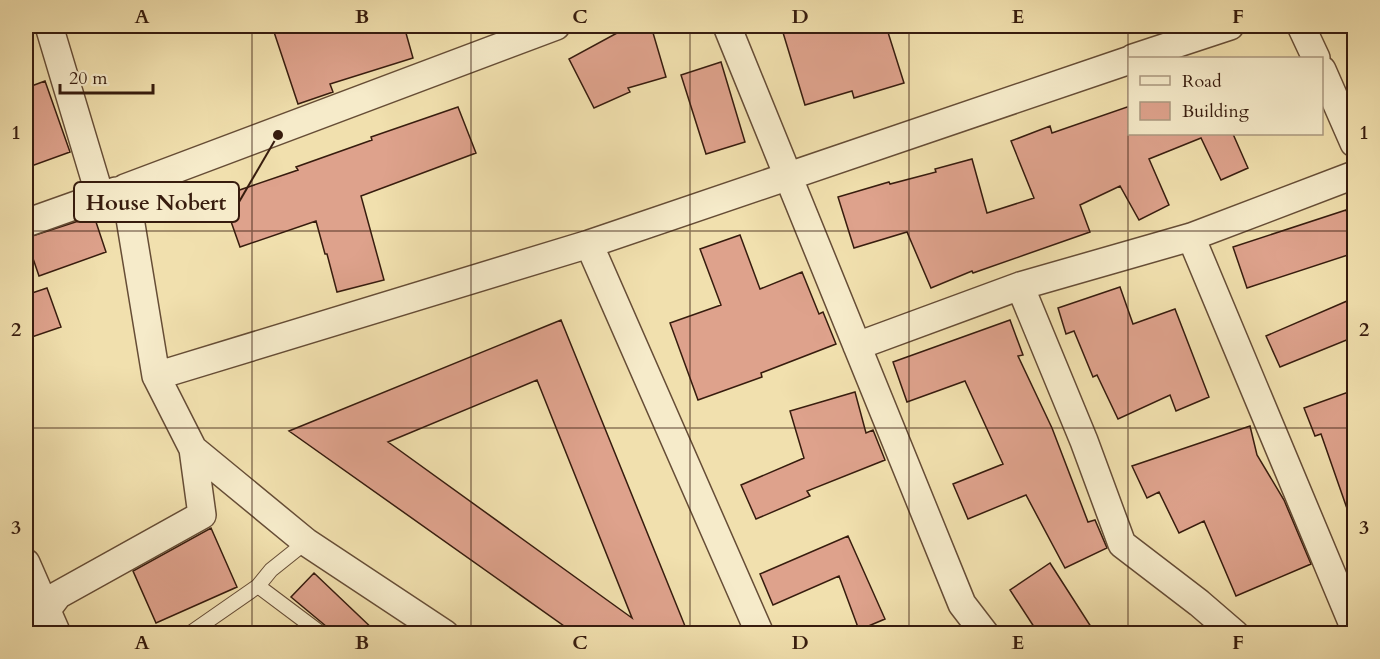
<svg xmlns="http://www.w3.org/2000/svg" width="1380" height="659" viewBox="0 0 1380 659" font-family="Cardo,serif">
<style>
.building{fill:#dea28c;stroke:#371c0e;stroke-width:1.5;fill-rule:evenodd}
.lines{fill:none;stroke-linecap:round;stroke-linejoin:round}
.lane-casing{stroke:#664d36;stroke-width:16}
.street-casing{stroke:#664d36;stroke-width:30}
.lane{stroke:#f6ebca;stroke-width:14}
.street{stroke:#f6ebca;stroke-width:27}
.grid{fill:none;stroke:#371c0e;stroke-width:1.5;stroke-opacity:0.55}
.leader{fill:none;stroke:#371c0e;stroke-width:2}
.callout-dot{fill:#371c0e;stroke:#f6ebca;stroke-width:2}
.callout{fill:#f6ebca;stroke:#371c0e;stroke-width:2}
.callout-label{font-size:22px;text-anchor:middle;font-weight:bold;fill:#371c0e}
.neatline{fill:none;stroke:#371c0e;stroke-width:2}
.grid-label{font-size:20px;text-anchor:middle;font-weight:bold;fill:#371c0e}
</style>
<rect width="100%" height="100%" fill="#f1e0ae"/>
<filter id="stains"><feTurbulence type="fractalNoise" baseFrequency=".00333" numOctaves="4"/><feColorMatrix values="0 0 0 0 .2 0 0 0 0 .09 0 0 0 0 .02 0 0 0 .5 -.17"/></filter>
<radialGradient id="worn" r=".72"><stop offset=".6" stop-color="#630" stop-opacity="0"/><stop offset="1" stop-color="#630" stop-opacity=".3"/></radialGradient>
<path class="building" d="M272,26H404L413,58L330,84L333,92L298,104Z
M645,26H651L666,77L628,88L630,92L594,108L569,59L617,33Z
M781,26H886L904,83L854,98L852,91L805,105Z
M721,62L745,142L706,154L681,75Z
M45,81L70,152L26,168V88Z
M1130,106V134H1233L1248,168L1221,180L1201,138L1149,159L1169,205L1139,220L1120,186L1080,205L1090,232L973,273L972,271L931,288L907,232L854,248L838,197L889,182L890,184L936,172L935,169L972,159L987,213L1034,198L1011,141L1050,126L1052,133Z
M458,107L476,153L361,196L384,280L337,292L327,254H325L316,221L240,247L222,196L298,170L296,167L372,140L371,137Z
M1346,210L1354,233V253L1247,288L1233,247Z
M94,216L106,252L39,276L26,238Z
M740,235L760,289L802,272L819,314L823,312L836,344L761,373L762,377L698,400L670,323L721,305L700,249Z
M1120,287L1133,324L1175,309L1209,397L1176,411L1170,395L1118,419L1097,375L1093,377L1074,331L1066,334L1058,308Z
M47,288L61,327L26,339V295Z
M1354,298V337L1280,367L1266,336Z
M561,320L685,626L665,633H574L289,431ZM537,380L632,618L388,442Z
M1010,320L1023,355L1018,356L1052,428L1088,522L1095,520L1107,548L1065,568L1026,495L968,519L953,484L1003,464L965,381L907,402L893,362Z
M1354,390V520H1351L1321,434L1315,436L1304,408Z
M855,392L866,433L873,430L885,460L807,491L810,496L756,519L741,485L804,458L790,411Z
M1250,426L1257,455L1284,500L1311,564L1236,596L1204,521L1179,533L1159,492L1147,498L1132,466Z
M211,528L237,587L156,623L133,571Z
M848,536L885,619L859,630L839,576L773,605L760,574Z
M1050,563L1095,633H1038L1010,590Z
M314,573L377,633H331L327,627L291,597Z"/>
<g class="lines">
<g class="lane-casing">
<path id="lane" d="M258,586L322,634
M189,634L258,586L271,570L306,542"/>
</g>
<g class="street-casing">
<path id="street" d="M49,26L100,196
M727,26L962,604L985,634
M1301,26L1316,58
M1133,58L1230,26
M1322,70L1354,143
M26,223L116,191
M1191,237L1354,627
M589,244L760,634
M1020,286L1084,441L1122,544L1199,603L1235,634
M857,346L1020,286L1191,237L1354,175
M156,376L589,244L1130,60
M26,563L57,634
M26,631L36,624L58,595L202,515L193,449
M445,634L306,542L193,449L156,376L125,188L556,26"/>
</g>
<use href="#lane" class="lane"/>
<use href="#street" class="street"/>
</g>
<path class="grid" d="M252,26V634M471,26V634M690,26V634M909,26V634M1128,26V634M26,231H1354M26,428H1354"/>
<path class="leader" d="M278 135L239 202"/>
<circle class="callout-dot" cx="278" cy="135" r="6"/>
<rect class="callout" x="74" y="182" width="165" height="40" rx="6"/>
<g class="callout-label">
<text x="156" y="210">House Nobert</text>
</g>
<rect width="1380" height="659" fill="none" stroke="#f1e0ae" stroke-width="66"/>
<rect x="1128" y="57" width="195" height="78" fill="#f6ebca" stroke="#aa987f" stroke-width="1.5"/>
<rect x="1140" y="76" width="30" height="9" fill="#f6ebca" stroke="#aa987f" stroke-width="1.5"/>
<text x="1182" y="87" font-size="18" fill="#371c0e">Road</text>
<rect x="1140" y="102" width="30" height="18" fill="#dea28c" stroke="#aa987f" stroke-width="1.5"/>
<text x="1182" y="117" font-size="18" fill="#371c0e">Building</text>
<path d="M60 84v9h93v-9" fill="none" stroke="#371c0e" stroke-width="3"/>
<text x="69" y="84" font-size="18" fill="#371c0e" stroke="#f6ebca" stroke-width="4.5" paint-order="stroke">20 m</text>
<rect x="33" y="33" width="1314" height="593" class="neatline"/>
<g class="grid-label">
<text x="142" y="23">A</text>
<text x="362" y="23">B</text>
<text x="580" y="23">C</text>
<text x="800" y="23">D</text>
<text x="1018" y="23">E</text>
<text x="1238" y="23">F</text>
<text x="16" y="139">1</text>
<text x="1364" y="139">1</text>
<text x="16" y="336">2</text>
<text x="1364" y="336">2</text>
<text x="16" y="534">3</text>
<text x="1364" y="534">3</text>
<text x="142" y="649">A</text>
<text x="362" y="649">B</text>
<text x="580" y="649">C</text>
<text x="800" y="649">D</text>
<text x="1018" y="649">E</text>
<text x="1238" y="649">F</text>
</g>
<rect width="100%" height="100%" filter="url(#stains)"/>
<rect width="100%" height="100%" fill="url(#worn)"/>
</svg>
